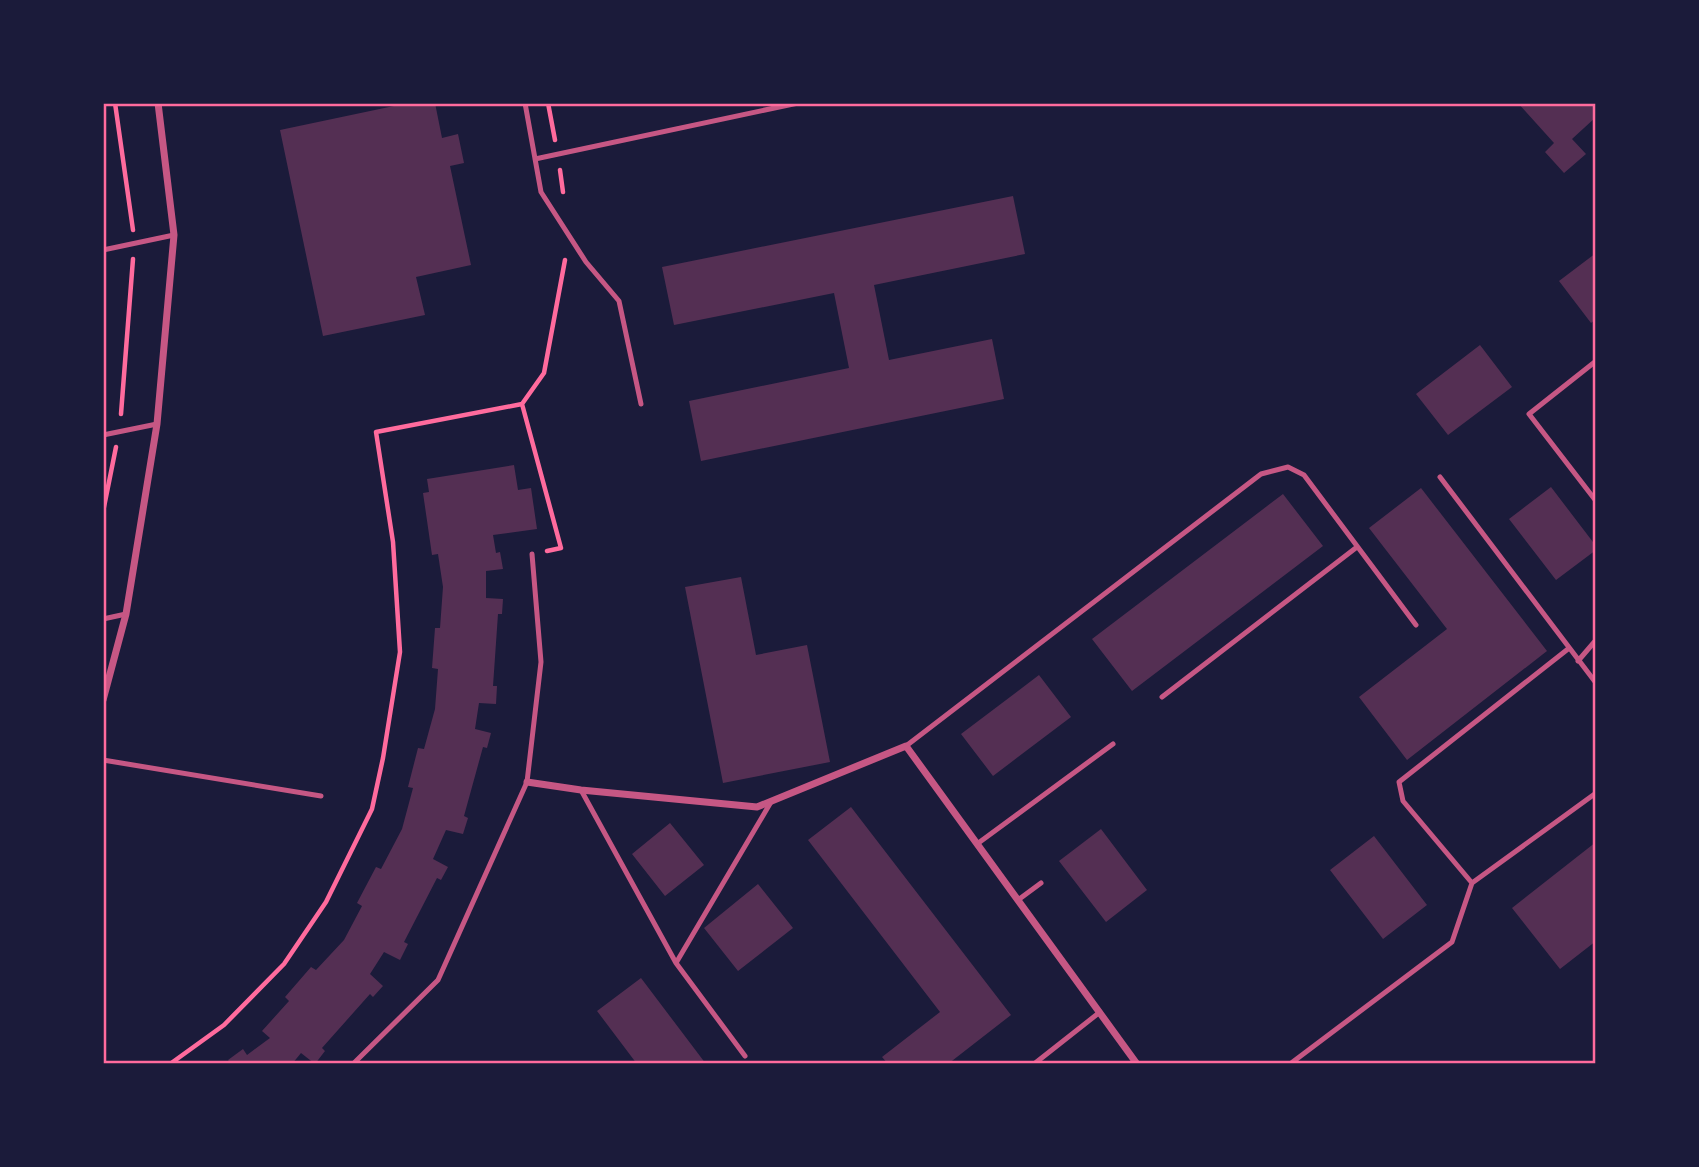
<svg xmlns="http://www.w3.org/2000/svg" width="1699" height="1167" viewBox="0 0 1699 1167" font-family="'Fira Sans',sans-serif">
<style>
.building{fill:#542f53}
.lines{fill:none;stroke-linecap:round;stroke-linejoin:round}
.path{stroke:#ff6b9d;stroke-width:4.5}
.service{stroke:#c65784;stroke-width:5}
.minor{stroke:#c65784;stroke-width:7}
.neatline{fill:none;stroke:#ff6b9d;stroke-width:2.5}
</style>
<rect width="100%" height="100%" fill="#1b1b3a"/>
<path class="building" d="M408,103H435L442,138L458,134L464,163L450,166L471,265L416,277L425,315L323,336L280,130Z
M1518,103H1596V117L1572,139L1586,154L1564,173L1545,152L1554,143Z
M1013,196L1025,254L874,285L889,360L992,339L1004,399L701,461L689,401L849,368L834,293L674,325L662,267Z
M1596,253V319L1591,323L1559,281Z
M1480,345L1512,387L1448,435L1416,394Z
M514,465L518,490L531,488L537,529L493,535L496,553L500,552L503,569L486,571V598L503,599L502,614H498L493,686H497L496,704L479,703L475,729L491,733L487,748L483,747L464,816L468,818L463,834L446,830L433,859L448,867L441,880L437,878L404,942L408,944L400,960L384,952L370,974L383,986L373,997L370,994L322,1048L325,1051L315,1064L301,1053L292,1064H231L228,1060L243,1049L247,1055L270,1038L262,1031L289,1001L285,997L311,967L316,970L344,940L362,906L357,903L376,867L381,869L402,829L413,788L408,787L418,748L424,749L435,709L438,669L432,668L435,628H440L443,587L438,554L432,555L423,493L429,492L427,479Z
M1551,487L1596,546V550L1556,580L1509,519Z
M1421,488L1547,651L1407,760L1359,697L1447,629L1369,528Z
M1283,494L1323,546L1132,691L1092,639Z
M741,577L756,655L807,645L830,762L723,783L685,587Z
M1039,675L1071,717L993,776L961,734Z
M851,807L1011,1015L948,1064H888L882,1057L940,1012L808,840Z
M670,823L704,865L665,896L632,854Z
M1101,829L1147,890L1106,922L1059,861Z
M1374,836L1427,905L1383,939L1330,870Z
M1596,842V941L1560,969L1512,908Z
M758,884L793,928L738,971L704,928Z
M641,978L706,1064H637L597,1011Z"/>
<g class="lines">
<path class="path" d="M115,103L133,230
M548,103L555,140
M560,170L563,192
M121,414L133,259
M103,512L116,447
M547,551L561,548L522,404L544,373L565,260
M170,1064L224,1025L284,964L326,902L372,809L383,758L400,652L393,542L376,432L522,404"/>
<path class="service" d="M525,103L541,192L586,262L619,301L641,404
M535,159L798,103
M103,250L174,235
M1596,361L1529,414L1596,501
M103,435L157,424
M1440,477L1596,683
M103,619L126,614
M1578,661L1596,640
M1162,697L1357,547
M906,746L1261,474L1288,467L1304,475L1416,625
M103,760L321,796
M581,790L676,963L771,802
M977,844L1113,744
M1472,883L1403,801L1399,782L1568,649
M1018,900L1041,883
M676,963L745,1056
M353,1064L438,980L527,782L541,662L532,554
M1034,1064L1100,1012
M1290,1064L1452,942L1472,883L1596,793"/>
<path class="minor" d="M103,700L126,614L157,424L174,235L158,103
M527,782L581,790L757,807L906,746L1137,1064"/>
</g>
<rect width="1699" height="1167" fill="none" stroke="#1b1b3a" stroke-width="210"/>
<rect x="105" y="105" width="1489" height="957" class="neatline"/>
</svg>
